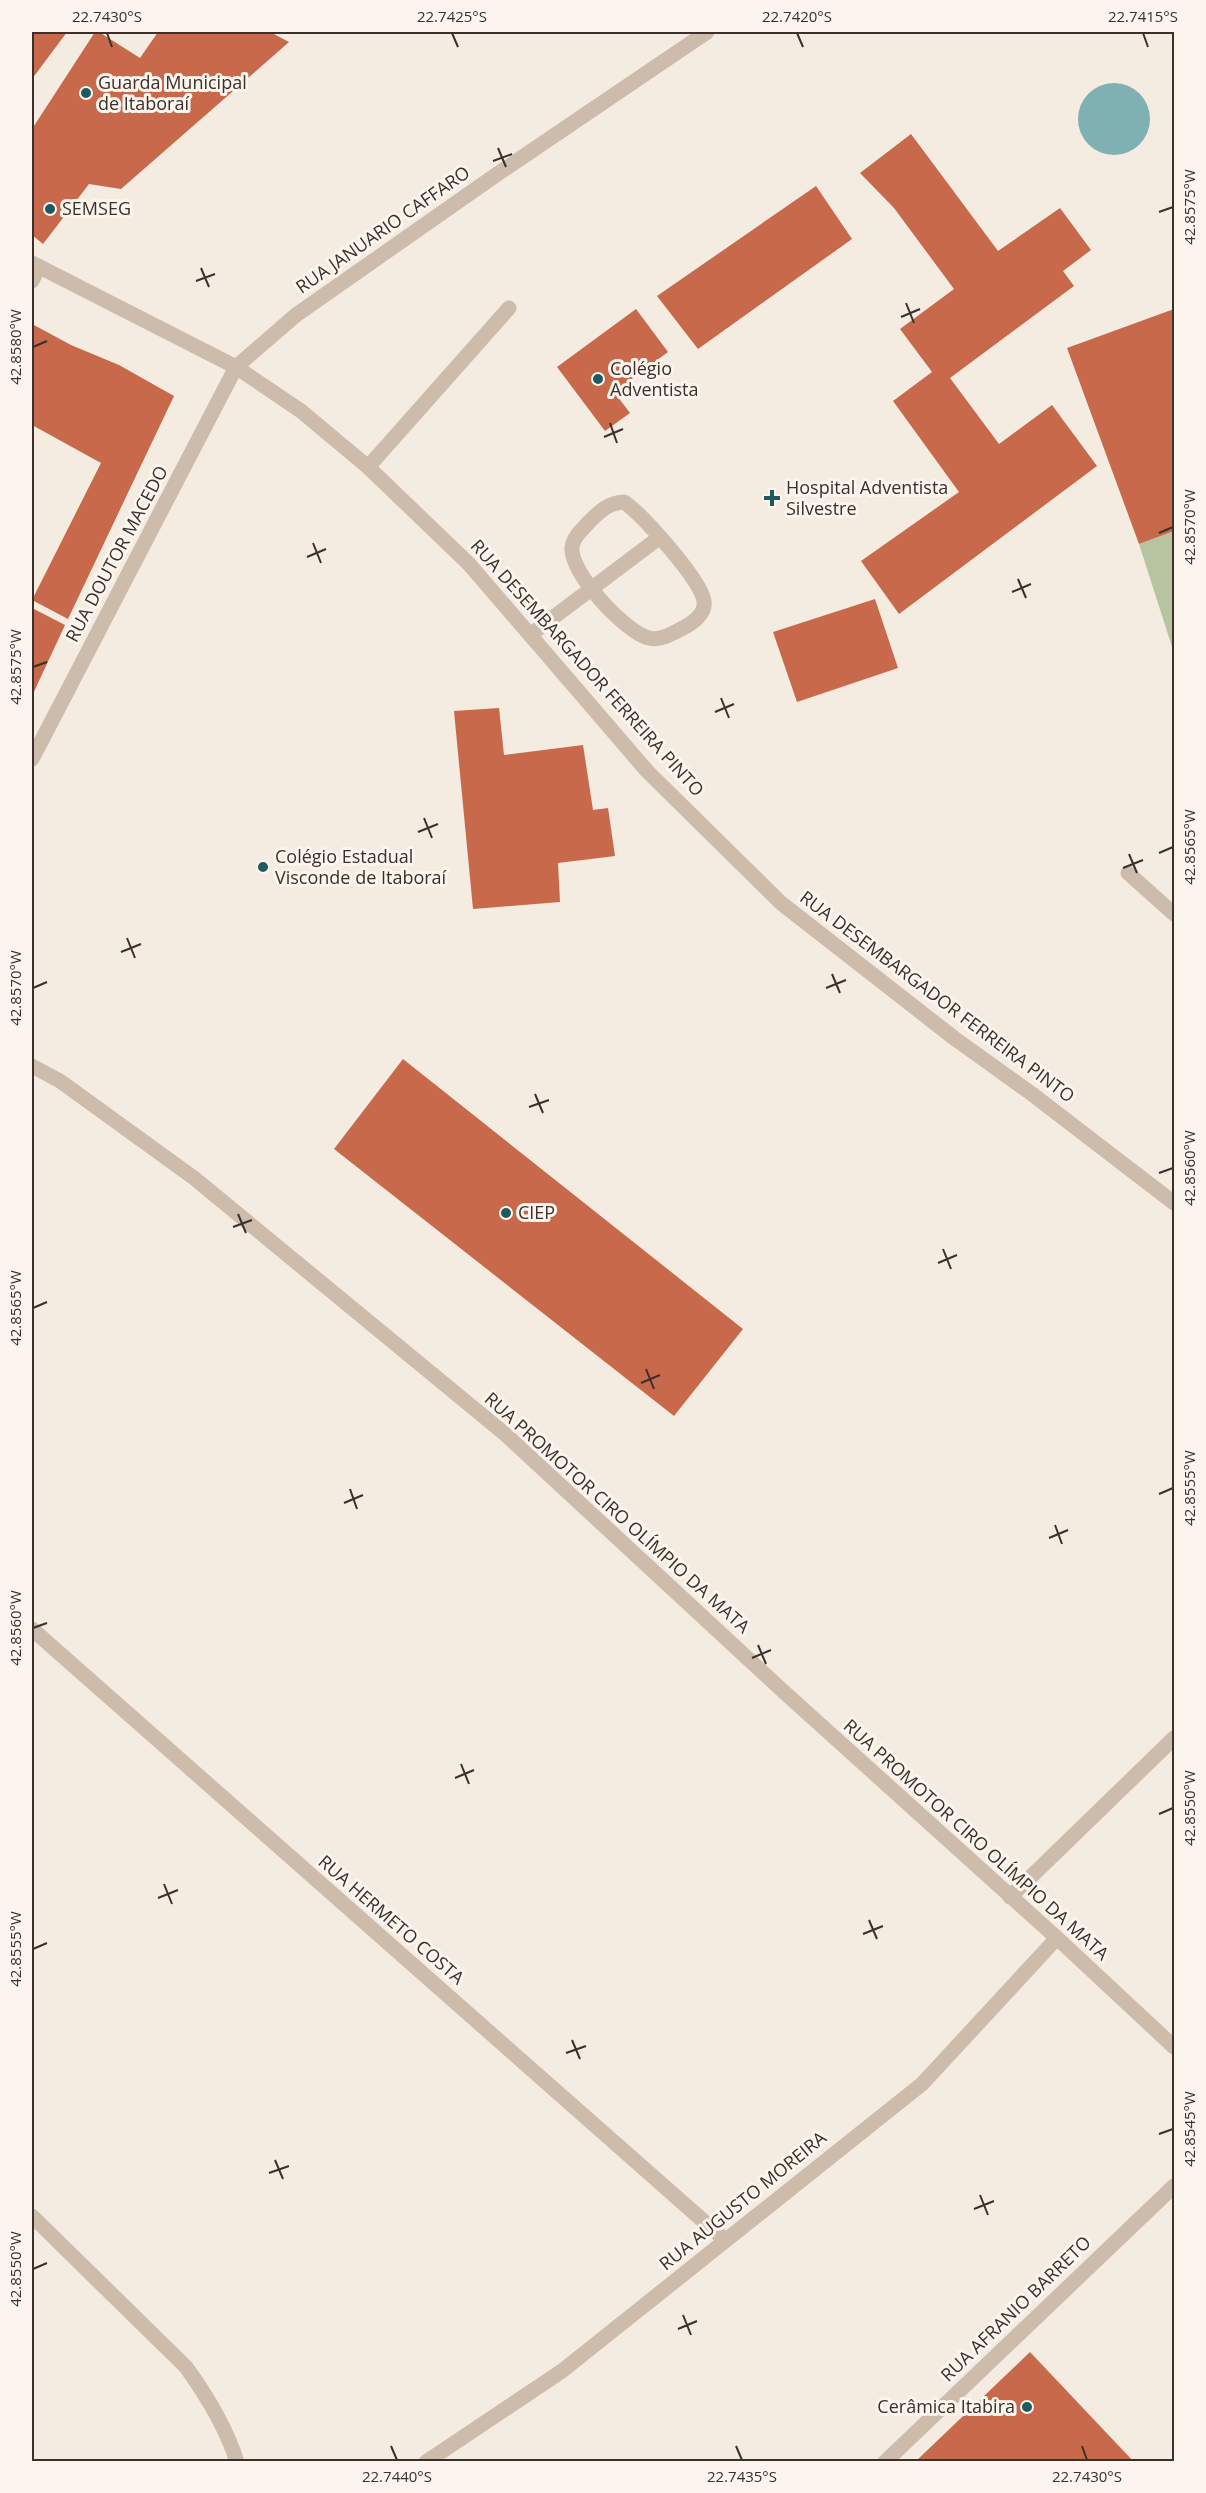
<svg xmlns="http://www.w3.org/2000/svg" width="1206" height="2493" viewBox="0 0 1206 2493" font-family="'Open Sans',sans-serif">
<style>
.green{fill:#b8c4a0}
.water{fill:#7fb0b2}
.building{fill:#c8694b}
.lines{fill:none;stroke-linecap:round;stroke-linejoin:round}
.service{stroke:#cdbbac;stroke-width:15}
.minor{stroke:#cdbbac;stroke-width:15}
.ticks{fill:none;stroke:#3b302b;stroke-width:2}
.poi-dot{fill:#1f5a5e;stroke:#fbf5ee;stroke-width:2}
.labels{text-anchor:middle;stroke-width:6;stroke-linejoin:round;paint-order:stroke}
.poi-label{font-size:18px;fill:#3b302b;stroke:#fbf5ee;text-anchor:start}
.street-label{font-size:18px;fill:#3b302b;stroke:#fbf5ee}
.neatline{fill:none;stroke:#3b302b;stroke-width:2}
.ticks-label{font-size:15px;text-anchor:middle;fill:#3b302b}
</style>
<rect width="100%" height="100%" fill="#f4ebe1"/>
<path class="green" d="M1174,531V653L1139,544Z"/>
<path class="water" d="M1078 119a36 36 0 1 1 72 0a36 36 0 1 1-72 0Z"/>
<path class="building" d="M32,32H67L32,79Z
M95,32H99L140,58L158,32H270L289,42L121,189L89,184L43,244L32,235V129Z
M911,134L998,251L1060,208L1091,250L1063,271L1074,286L950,378L999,444L1052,405L1097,466L899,614L861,561L959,492L893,401L932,372L900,329L954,289L894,208L860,173Z
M816,186L852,239L698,349L657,296Z
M636,309L668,352L614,392L630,413L605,431L557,367Z
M1174,309V531L1139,544L1067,348Z
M32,324L71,345L119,365L174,396L68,619L32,600L101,463L32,425Z
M875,599L898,668L797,702L773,632Z
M32,608L65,625L32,696Z
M499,708L504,755L583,745L593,810L608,808L615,856L558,863L560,902L473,909L454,711Z
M403,1059L743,1329L674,1416L334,1149Z
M1030,2352L1134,2462H915Z"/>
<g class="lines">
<path class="service" d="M32,281L39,267
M368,467L509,308
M624,502C642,514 701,580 704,601C706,613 693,623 683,628C673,633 661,641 649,638C626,633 570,573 572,548C573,537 582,530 589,522C600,511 608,503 624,502Z
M530,635L660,537"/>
<path class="minor" d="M32,263L236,367L301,411L368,467L469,564L647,771L781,903L954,1038L1032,1094L1174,1203
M32,759L236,367L296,315L493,177L707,32
M1128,873L1174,914
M32,1066L60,1081L194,1178L505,1434L784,1692L1057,1938L1174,2047
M32,1629L725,2240
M1010,1897L1174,1738
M32,2216L186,2367C207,2396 226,2427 237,2462
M426,2462L562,2371L922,2084L1057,1938
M885,2462L1174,2186"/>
</g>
<path class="ticks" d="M107,33L112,47M452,33L458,47M797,33L803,47M1143,33L1148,47M498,148L506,167M493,161L512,154M1159,212L1173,207M201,268L209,287M196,281L215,274M906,303L914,323M901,317L920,309M33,347L47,341M610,423L617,443M604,437L623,429M1159,533L1173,527M313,543L321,563M307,557L326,549M1018,579L1026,598M1012,592L1031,584M33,667L47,662M721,698L729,718M715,712L734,704M424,818L432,838M418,832L438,824M1159,853L1173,847M1129,854L1137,873M1123,868L1143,860M127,938L135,958M121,952L141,944M832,974L840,993M33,988L47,982M826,988L846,980M535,1094L543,1113M529,1107L549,1100M1159,1173L1173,1168M238,1214L246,1233M233,1227L252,1220M943,1249L951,1269M938,1263L957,1255M33,1308L47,1302M646,1369L654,1389M641,1383L660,1375M350,1489L357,1509M1159,1494L1173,1488M344,1503L363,1495M1055,1525L1062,1544M1049,1538L1068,1530M33,1628L47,1623M758,1645L766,1664M752,1658L771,1650M461,1764L469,1784M455,1778L474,1770M1159,1814L1173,1808M164,1884L172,1904M158,1898L178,1890M869,1920L877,1939M863,1934L883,1926M33,1949L47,1943M572,2040L580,2059M566,2053L586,2046M1159,2134L1173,2129M275,2160L283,2179M269,2173L289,2166M980,2195L988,2215M974,2209L994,2201M33,2269L47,2263M683,2315L691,2335M678,2329L697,2321M391,2446L397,2460M736,2446L742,2460M1082,2446L1087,2460"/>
<g class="poi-dot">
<circle cx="86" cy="93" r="6"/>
<circle cx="50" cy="209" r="6"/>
<circle cx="598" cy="379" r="6"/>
<path d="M769 489h6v6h6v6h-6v6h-6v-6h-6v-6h6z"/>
<circle cx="263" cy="867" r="6"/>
<circle cx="506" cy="1213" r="6"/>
<circle cx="1027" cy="2407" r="6"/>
</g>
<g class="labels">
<g class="poi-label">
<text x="98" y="89">Guarda Municipal<tspan x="98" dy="21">de Itaboraí</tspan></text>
<text x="62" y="215">SEMSEG</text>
<text x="610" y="375">Colégio<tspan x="610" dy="21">Adventista</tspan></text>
<text x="786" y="494">Hospital Adventista<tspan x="786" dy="21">Silvestre</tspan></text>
<text x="275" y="863">Colégio Estadual<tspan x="275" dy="21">Visconde de Itaboraí</tspan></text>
<text x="518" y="1219">CIEP</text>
<text x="1015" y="2413" text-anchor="end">Cerâmica Itabira</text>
</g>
<g class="street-label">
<text transform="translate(383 230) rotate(-35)" y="6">RUA JANUARIO CAFFARO</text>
<text transform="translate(117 554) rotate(-62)" y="6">RUA DOUTOR MACEDO</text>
<text transform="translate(587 668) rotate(48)" y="6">RUA DESEMBARGADOR FERREIRA PINTO</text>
<text transform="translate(937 997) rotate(37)" y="6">RUA DESEMBARGADOR FERREIRA PINTO</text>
<text transform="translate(617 1513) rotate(42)" y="6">RUA PROMOTOR CIRO OLÍMPIO DA MATA</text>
<text transform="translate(976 1840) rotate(42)" y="6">RUA PROMOTOR CIRO OLÍMPIO DA MATA</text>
<text transform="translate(391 1920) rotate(41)" y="6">RUA HERMETO COSTA</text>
<text transform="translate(743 2201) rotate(-39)" y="6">RUA AUGUSTO MOREIRA</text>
<text transform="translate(1016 2309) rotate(-44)" y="6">RUA AFRANIO BARRETO</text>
</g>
</g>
<rect width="1206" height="2493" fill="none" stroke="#fbf5ee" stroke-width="66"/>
<rect x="33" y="33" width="1140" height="2427" class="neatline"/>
<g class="ticks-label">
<text x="107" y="22">22.7430°S</text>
<text x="452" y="22">22.7425°S</text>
<text x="797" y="22">22.7420°S</text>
<text x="1143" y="22">22.7415°S</text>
<text transform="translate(1190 207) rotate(-90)" y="5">42.8575°W</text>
<text transform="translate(16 347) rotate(-90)" y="5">42.8580°W</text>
<text transform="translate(1190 527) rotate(-90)" y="5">42.8570°W</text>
<text transform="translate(16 667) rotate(-90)" y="5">42.8575°W</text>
<text transform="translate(1190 847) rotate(-90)" y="5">42.8565°W</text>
<text transform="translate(16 988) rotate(-90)" y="5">42.8570°W</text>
<text transform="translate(1190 1168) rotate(-90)" y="5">42.8560°W</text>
<text transform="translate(16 1308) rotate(-90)" y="5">42.8565°W</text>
<text transform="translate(1190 1488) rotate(-90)" y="5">42.8555°W</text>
<text transform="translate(16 1628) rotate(-90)" y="5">42.8560°W</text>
<text transform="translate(1190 1808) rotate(-90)" y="5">42.8550°W</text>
<text transform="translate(16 1949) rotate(-90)" y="5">42.8555°W</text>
<text transform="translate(1190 2129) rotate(-90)" y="5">42.8545°W</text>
<text transform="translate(16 2269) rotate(-90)" y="5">42.8550°W</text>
<text x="397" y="2482">22.7440°S</text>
<text x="742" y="2482">22.7435°S</text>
<text x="1087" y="2482">22.7430°S</text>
</g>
</svg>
